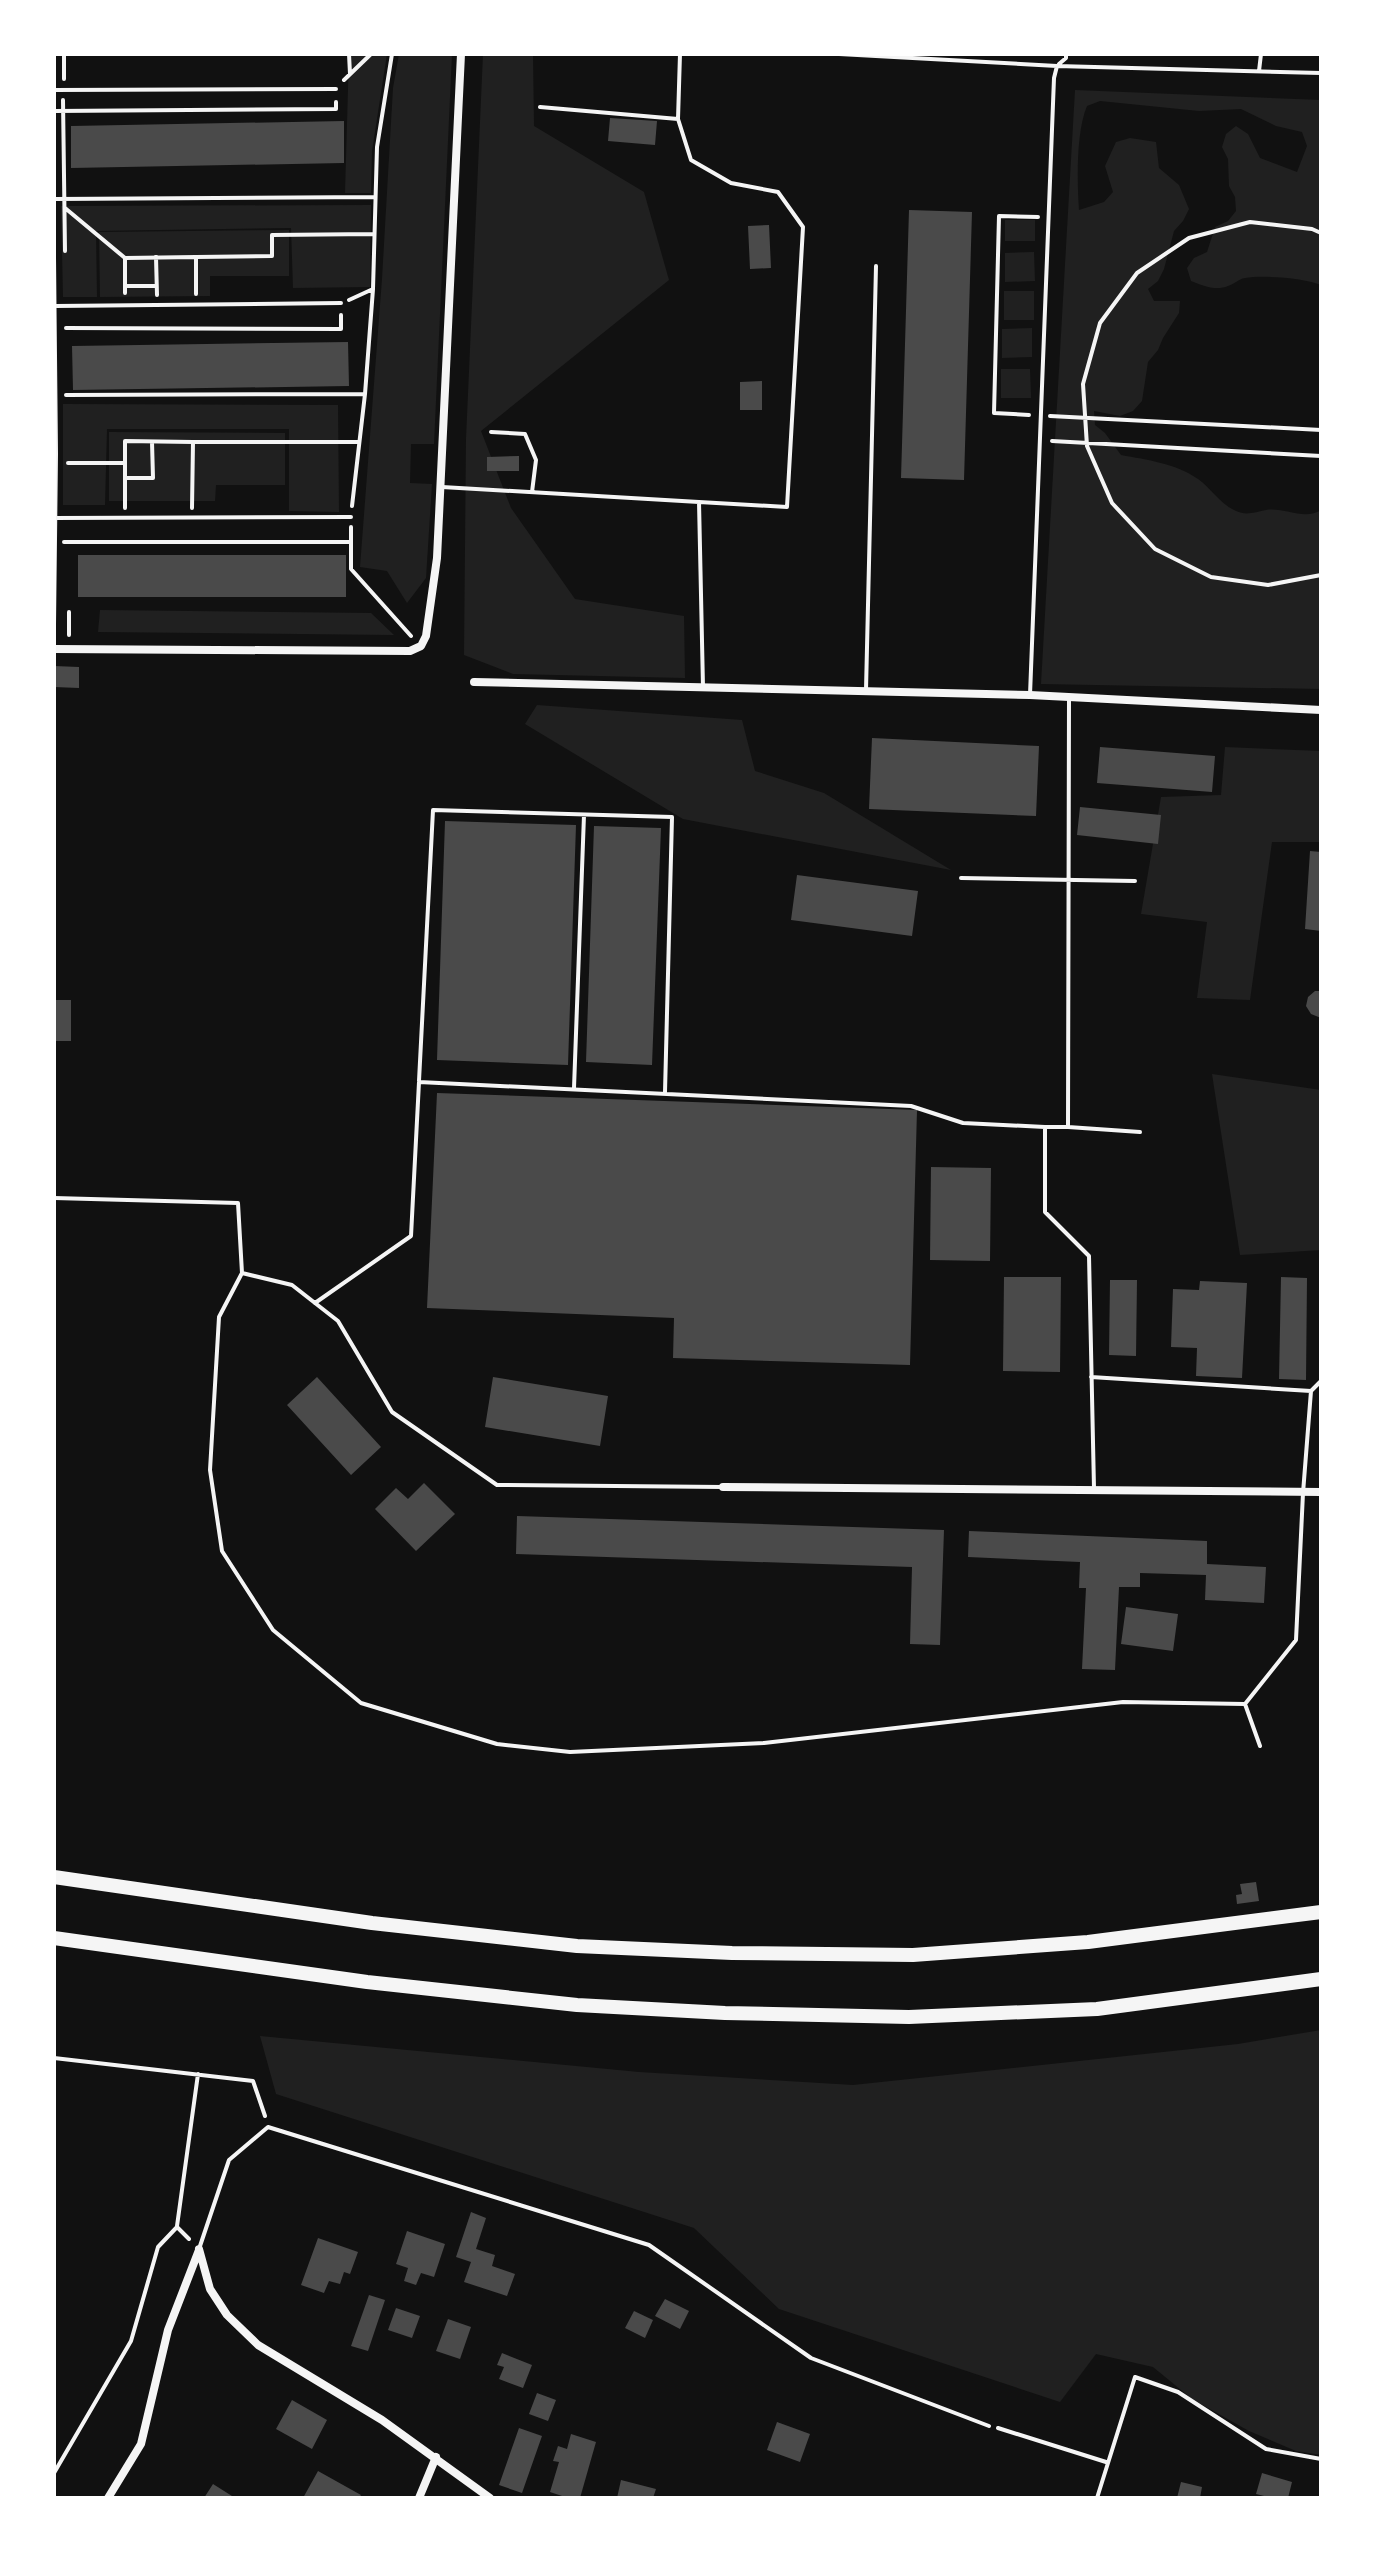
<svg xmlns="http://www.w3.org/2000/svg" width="1375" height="2552" viewBox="0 0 1375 2552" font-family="'PT Serif',serif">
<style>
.green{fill:#202020}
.building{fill:#4a4a4a}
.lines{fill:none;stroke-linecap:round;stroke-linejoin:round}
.path{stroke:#f5f5f5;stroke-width:4}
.service{stroke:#f5f5f5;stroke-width:4}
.minor{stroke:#f5f5f5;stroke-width:8}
.trunk{stroke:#f5f5f5;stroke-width:14}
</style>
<rect width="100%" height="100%" fill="#111"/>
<path class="green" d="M349,54H387L372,151L371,193H345Z
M399,54H452L434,444H411L410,483L432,484L426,578L407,603L387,571L360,567L382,279L393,88Z
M483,54L533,55L534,126L644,192L669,280L481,431L511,508L575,599L684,616L685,678L513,674L464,655L466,439Z
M1075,90L1321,100V285C1306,278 1262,275 1245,278C1238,279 1235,284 1228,286C1216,291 1203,286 1191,281L1187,268L1194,258L1207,252L1215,227L1228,221L1236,211L1235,197L1229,186L1228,159L1222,147L1226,134L1236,126L1248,134L1260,158L1297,172L1307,146L1302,132L1276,126L1241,109L1199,111L1100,101L1087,106C1076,132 1077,182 1079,210L1104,202L1113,192L1105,166L1116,142L1130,138L1156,142L1159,168L1179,185L1189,209L1183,221L1174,231L1164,269L1158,281L1148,289L1154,301H1180L1179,313L1163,338L1158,350L1148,362L1142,401L1133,411L1120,416L1094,411L1095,425L1105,433L1121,455C1147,460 1175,463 1198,479C1211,488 1220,504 1236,511C1246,516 1256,512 1266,510C1284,507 1305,521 1321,510V689L1041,684Z
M371,205L370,287L293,288L291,228L96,231L97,297H63L61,206Z
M1005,220H1035V241H1005Z
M289,230V276H210V296L100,297L99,232Z
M1034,252L1035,281L1005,282V253Z
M1004,291H1034V320H1004Z
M1032,328V357L1002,358V329Z
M1001,369H1030L1031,398H1001Z
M63,404L338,405L339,512L289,511V429H107L105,505H63Z
M109,432L285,433V485H216L215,501H109Z
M100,610L371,613L394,635L98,632Z
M537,705L742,720L755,771L824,793L951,870L683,819L525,724Z
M1225,747L1321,751V842H1272L1250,1000L1197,998L1207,922L1141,914L1161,797L1221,795Z
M1212,1074L1321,1090V1250L1240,1255Z
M1321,2030V2455L1296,2451L1249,2431L1192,2399L1153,2367L1096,2354L1060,2402L779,2309L694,2228L276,2094L260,2036L639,2072L853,2085L1238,2044Z"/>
<path class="building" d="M610,118L657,121L655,145L608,141Z
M344,121V163L71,168V126Z
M909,210L972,212L964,480L901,478Z
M769,225L771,268L750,269L748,226Z
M348,342L349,386L73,390L72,346Z
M762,381V410H740V382Z
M519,456V471H487V457Z
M78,555H346V597H78Z
M54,666L79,667V688L54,687Z
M872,738L1039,746L1036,816L869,809Z
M1100,747L1215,756L1212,792L1097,783Z
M1080,807L1161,815L1158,844L1077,835Z
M445,821L576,825L568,1065L437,1060Z
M594,826L661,828L652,1065L586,1062Z
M1310,851L1321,852V931L1305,929Z
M797,875L918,891L912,936L791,920Z
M1315,991H1321V1018L1311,1014L1306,1006L1308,997Z
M54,1000H71V1041H54Z
M437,1093L917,1110L910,1365L673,1358L674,1318L427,1308Z
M931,1167L991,1168L990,1261L930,1260Z
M1004,1277H1061L1060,1372L1003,1371Z
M1281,1277L1307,1278L1306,1380L1279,1379Z
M1110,1280H1137L1136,1356L1109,1355Z
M1200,1281L1247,1283L1242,1378L1196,1376L1197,1348L1171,1347L1173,1289L1199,1290Z
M317,1377L381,1447L351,1475L287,1405Z
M493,1377L608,1396L600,1446L485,1427Z
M424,1483L455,1514L416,1551L375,1509L396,1488L408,1499Z
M517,1516L944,1530L940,1645L910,1644L912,1567L516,1554Z
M969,1531L1207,1541V1564L1266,1567L1264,1603L1205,1600L1206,1575L1140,1573V1587H1119L1115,1670L1082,1669L1086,1588H1079L1080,1562L968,1557Z
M1126,1607L1178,1614L1173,1651L1121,1644Z
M1256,1882L1259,1901L1237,1904L1236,1895L1242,1894L1240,1884Z
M471,2212L486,2218L476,2249L495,2255L492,2266L515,2274L507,2296L464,2282L471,2262L456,2257Z
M407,2231L445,2244L434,2277L421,2273L416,2285L404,2281L408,2268L396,2264Z
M318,2238L358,2252L350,2274L344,2272L340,2284L329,2281L324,2293L301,2285Z
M369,2295L385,2300L368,2351L351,2346Z
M665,2299L689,2311L680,2329L655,2316Z
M396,2308L420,2316L412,2338L388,2330Z
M634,2311L653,2320L645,2338L625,2328Z
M448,2319L471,2327L460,2359L436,2351Z
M502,2353L532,2365L523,2388L499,2379L504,2367L497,2365Z
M537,2393L556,2400L548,2421L529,2414Z
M292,2400L327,2420L312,2449L276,2429Z
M777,2422L810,2434L800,2462L767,2450Z
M519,2428L542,2436L522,2493L499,2485Z
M571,2434L596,2442L580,2498H568L550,2492L559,2462L553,2461L558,2446L567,2449Z
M318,2471L361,2495L359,2498H303Z
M1262,2473L1292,2482L1288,2498H1272L1256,2494Z
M621,2480L656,2489L653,2498H617Z
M1181,2482L1202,2487L1200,2498H1177Z
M213,2484L232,2496L231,2498H204Z"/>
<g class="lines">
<path class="path" d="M349,54L350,74
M64,79V54
M344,80L371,54
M63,100L65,251
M54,111L336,109V102
M54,199L375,197
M65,208L125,258
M1321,233L1312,229L1250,222L1189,238L1137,273L1100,323L1083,384L1087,446L1112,503L1155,549L1211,577L1268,585L1321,575
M156,257L157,295
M125,286H156
M125,293V258L196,257
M196,294V257L272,256V235L374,234
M349,300L373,289
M66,328L341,329V315
M66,395L365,394
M1029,415L994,413L999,216L1038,217
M1050,416L1321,430
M1052,441L1321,456
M68,463H125
M125,478H153L152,442
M352,506L365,394L373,289L377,147L392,54
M125,508V441L193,442
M192,508L193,442H359
M351,527V569L411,636
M64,542H351
M69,612V635
M54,2058L253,2081L265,2116
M177,2226L198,2074
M998,2428L1106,2462
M54,2473L131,2341L158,2247L177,2227L189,2239
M1097,2498L1135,2377L1178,2392L1266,2449L1321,2459"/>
<path class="service" d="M680,54L678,119L691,160L731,183L778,192L803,227L787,507L699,502L703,687
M839,54L1057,66L1321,73
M1059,64L1066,58V54
M1259,71L1261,54
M54,90L336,89
M540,107L678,119
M54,257L56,454L54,625
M55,306L341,303
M491,432L525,434L536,460L532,492
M442,487L699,502
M54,518L351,517
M866,690L876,266
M1030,695L1054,78L1057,66
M1069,698L1068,1127H1045V1212L1089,1256L1094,1488
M961,878L1135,881
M419,1081L433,810L672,817L665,1092
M574,1088L584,815
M1068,1127L1140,1132
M54,1198L238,1203L242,1273L292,1285L338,1321L392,1412L497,1485L723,1487
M242,1273L219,1317L210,1470L222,1551L273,1630L361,1703L497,1744L570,1752L764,1743L1123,1702L1245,1704
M315,1303L411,1236L419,1082L911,1106L963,1123L1045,1127
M1091,1377L1311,1391
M1260,1746L1245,1704L1296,1640L1303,1493L1311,1391L1321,1381
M199,2249L229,2160L268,2127L649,2245L811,2358L989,2426"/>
<path class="minor" d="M54,649L410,651L421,646L426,636L437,558L461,54
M474,682L1030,695L1321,710
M723,1487L1321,1492
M199,2249L210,2289L227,2315L258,2345L382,2420L490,2498
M108,2498L141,2444L168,2330L199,2250
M419,2498L436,2457"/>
<path class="trunk" d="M54,1877L372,1923L577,1946L732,1953L913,1955L1088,1942L1321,1912
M54,1938L367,1982L577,2005L725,2013L909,2017L1097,2009L1321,1979"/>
</g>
<rect width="1375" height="2552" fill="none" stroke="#ffffff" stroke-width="112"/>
</svg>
